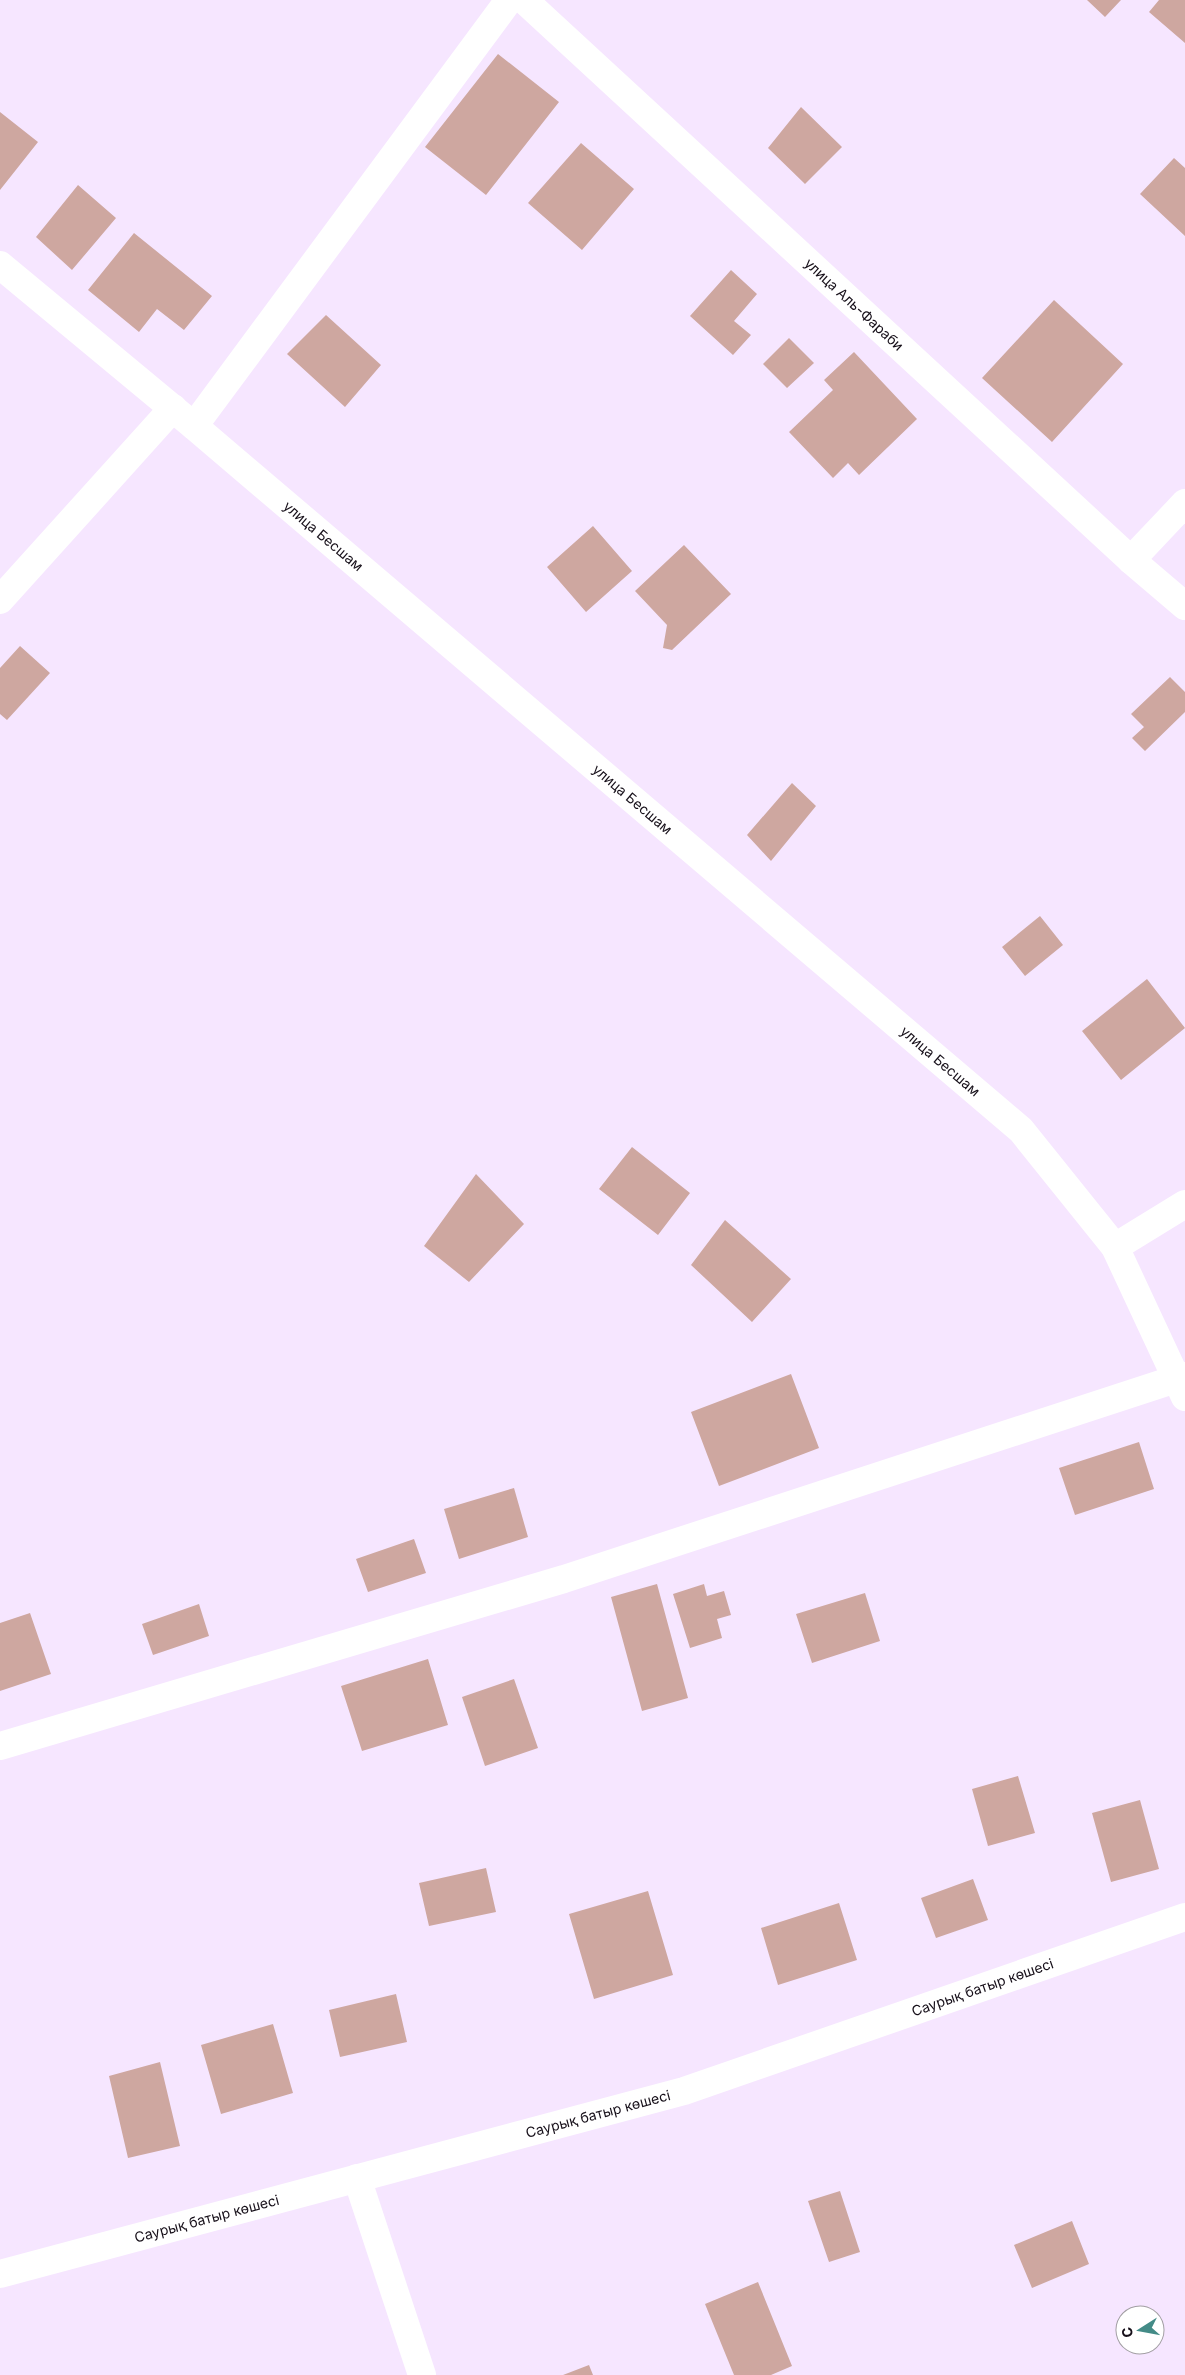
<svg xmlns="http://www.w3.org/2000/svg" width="1185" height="2375" viewBox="0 0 1185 2375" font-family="Inter,sans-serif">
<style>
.building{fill:#cea7a0}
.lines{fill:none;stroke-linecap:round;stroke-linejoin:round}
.minor{stroke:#fff;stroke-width:28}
.labels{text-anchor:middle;stroke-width:4;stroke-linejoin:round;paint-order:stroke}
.street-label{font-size:14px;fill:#160f19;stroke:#fff}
</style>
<rect width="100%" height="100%" fill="#f6e6ff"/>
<path class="building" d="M1087,0H1121L1105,17Z
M1159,0H1185V43L1149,12Z
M498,54L559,102L486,195L425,147Z
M801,107L842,147L805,184L768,148Z
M0,112L38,142L0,190Z
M581,143L634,189L582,250L528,203Z
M1174,158L1185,168V236L1140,194Z
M78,185L116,218L72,270L36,237Z
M134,233L212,296L184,330L157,309L139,332L88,290Z
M731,270L757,294L734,321L751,335L733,355L690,316Z
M1054,300L1123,364L1052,442L982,378Z
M326,315L381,365L345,407L287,354Z
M789,338L814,363L787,388L763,364Z
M854,352L917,419L859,475L848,463L833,478L789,432L833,390L824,380Z
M593,526L632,571L586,612L547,567Z
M684,545L731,594L672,650L663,648L667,625L635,591Z
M20,646L50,673L7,720L0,714V668Z
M1170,677L1185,692V712L1145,751L1132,738L1144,727L1131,714Z
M792,783L816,806L771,861L747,835Z
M1040,916L1063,945L1025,976L1002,947Z
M1147,979L1185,1028L1121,1080L1082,1031Z
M632,1147L690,1193L658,1235L599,1189Z
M476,1174L524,1224L469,1282L424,1246Z
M725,1220L791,1279L752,1322L691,1265Z
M791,1374L819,1448L719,1486L691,1412Z
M1139,1442L1154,1489L1075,1515L1059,1468Z
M514,1488L528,1537L459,1559L444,1509Z
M414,1539L426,1573L368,1592L356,1559Z
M657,1584L688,1698L642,1711L611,1597Z
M704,1584L707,1596L724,1591L731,1615L717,1619L722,1638L690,1648L673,1594Z
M865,1593L880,1641L812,1663L796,1614Z
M199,1604L209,1636L153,1655L142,1624Z
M30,1613L51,1674L0,1691V1623Z
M428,1659L448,1725L362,1751L341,1686Z
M514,1679L538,1748L485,1766L462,1697Z
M1018,1776L1035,1833L988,1846L972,1789Z
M1140,1800L1159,1869L1111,1882L1092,1813Z
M486,1868L496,1912L429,1926L419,1883Z
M973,1879L988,1920L936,1938L921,1898Z
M648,1891L673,1975L594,1999L569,1914Z
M839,1903L857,1960L778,1985L761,1928Z
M396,1994L407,2042L340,2057L329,2010Z
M273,2024L293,2093L221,2114L201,2045Z
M160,2062L180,2146L128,2158L109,2076Z
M840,2191L860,2252L829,2262L808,2201Z
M1072,2221L1089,2264L1032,2288L1014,2245Z
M758,2282L792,2366L771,2375H734L705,2304Z
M589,2365L593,2375H563Z"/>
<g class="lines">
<g class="minor">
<path id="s1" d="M524,0L1131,560L1185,606"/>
<path id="s2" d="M0,265L194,426L1021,1130L1115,1247L1185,1397"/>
<path d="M194,426L509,0"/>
<path d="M1131,560L1185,503"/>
<path d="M0,600L173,408"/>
<path d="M1115,1247L1185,1204"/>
<path d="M0,1746L564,1579L1185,1376"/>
<path d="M357,2178L422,2375"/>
<path id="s3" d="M0,2274L684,2091L1185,1917"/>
</g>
</g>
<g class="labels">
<g class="street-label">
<text dy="5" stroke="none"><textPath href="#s1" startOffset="449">улица Аль-Фараби</textPath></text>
<text dy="5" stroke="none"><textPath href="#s2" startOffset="422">улица Бесшам</textPath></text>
<text dy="5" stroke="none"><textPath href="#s2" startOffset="828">улица Бесшам</textPath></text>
<text dy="5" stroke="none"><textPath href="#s2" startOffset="1232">улица Бесшам</textPath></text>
<text dy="5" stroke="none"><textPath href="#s3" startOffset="1024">Саурық батыр көшесі</textPath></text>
<text dy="5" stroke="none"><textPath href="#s3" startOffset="619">Саурық батыр көшесі</textPath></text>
<text dy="5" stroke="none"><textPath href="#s3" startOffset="214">Саурық батыр көшесі</textPath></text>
</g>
</g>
<g transform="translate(1140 2330) rotate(259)"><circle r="24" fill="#ffffff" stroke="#a29fa3"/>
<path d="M0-4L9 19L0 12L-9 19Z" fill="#438b87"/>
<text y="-8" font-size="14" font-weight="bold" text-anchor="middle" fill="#160f19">С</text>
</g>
</svg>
